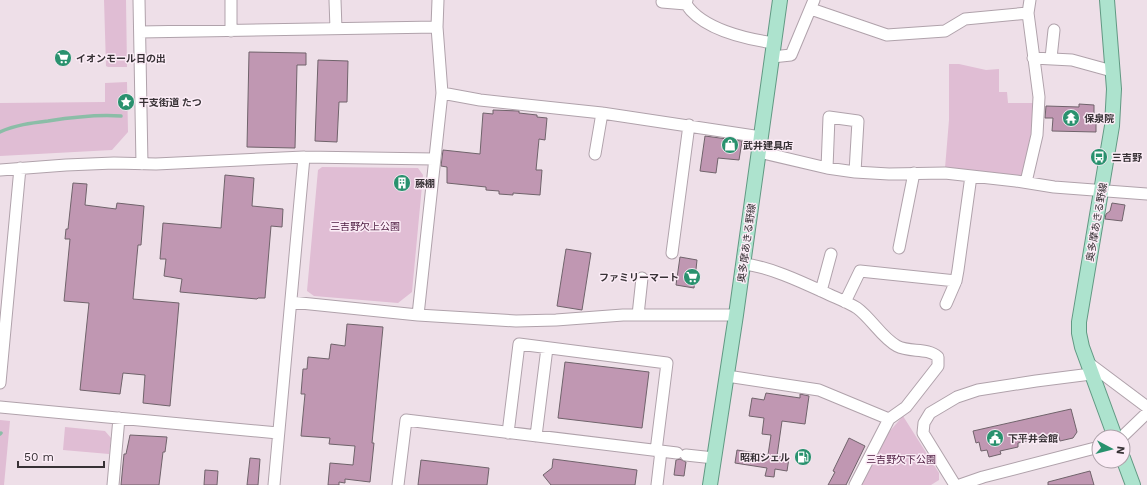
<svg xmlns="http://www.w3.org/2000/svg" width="1147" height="485" viewBox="0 0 1147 485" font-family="'Work Sans','Noto Sans JP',sans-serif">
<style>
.green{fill:#e0bdd4}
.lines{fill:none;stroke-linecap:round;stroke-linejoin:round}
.stream{stroke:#8bbda7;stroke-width:3.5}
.building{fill:#c097b2;stroke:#70636b}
.minor-casing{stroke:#b0a2ab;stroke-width:13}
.major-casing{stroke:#619983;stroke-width:16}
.minor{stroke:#fff;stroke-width:11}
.major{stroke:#ade3ce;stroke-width:14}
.labels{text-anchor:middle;stroke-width:3;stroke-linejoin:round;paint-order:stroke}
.poi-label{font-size:10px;font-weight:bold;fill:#373135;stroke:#fbecf6;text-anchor:start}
.street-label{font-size:10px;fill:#373135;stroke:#fbecf6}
.park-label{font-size:10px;fill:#4b193e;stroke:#fbecf6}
</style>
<rect width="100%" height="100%" fill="#eedfe8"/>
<path class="green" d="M104,0H126L127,67H108L106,66Z
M949,64H959L986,70L999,69V92H1007L1008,103H1035L1025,177L945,168L949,120Z
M127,82L128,132L112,150L0,156V103L105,102V83Z
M322,167L418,168L423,175L412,292L398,303L314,296L307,291L318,170Z
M903,416L939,473V480L931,485H860L882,440Z
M0,420L10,421L4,485H0Z
M65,427L105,431L111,438L109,454L63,450Z"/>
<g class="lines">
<path class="stream" d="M0,132C15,125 31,123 48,121C73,117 96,114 121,116
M0,434L1,433"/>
</g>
<path class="building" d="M249,52L306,53V65H297L295,148L247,147Z
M318,60L348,61L347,102H339L337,142L315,141Z
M1079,104L1094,105V121H1096V132L1052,131L1053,118H1045L1046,106L1079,107Z
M493,110L519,111V113L537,115V117L547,118L545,140L539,139L536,170H542L540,195L513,193V195L499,194V191L486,190V187L447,183V167L441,166L443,150L480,154L483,113L493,114Z
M705,136L742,141L739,160L718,158L716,173L700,171Z
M225,175L254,178L252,206L283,209L282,227L271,226L265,298H258L257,299L180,292L182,279L164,276L166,259H160L163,223L221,228Z
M73,183L87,184L85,205L116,209L117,203L144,206L141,245H138L133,299L179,303L170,406L143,403L145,375L123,373L120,394L80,390L89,303L64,301L70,239H65L66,229H68Z
M1112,203L1125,205L1122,221L1105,219L1106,214L1110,211Z
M566,249L591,253L582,310L557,306Z
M680,257L697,260L694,288L676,285Z
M347,324L383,327L372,443H374L370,482L345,479V483L339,482V485H328L330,463L353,465L355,446L329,444L330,438L301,436L305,394H301L303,369H307L308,357L329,359L331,344L345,346Z
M565,362L649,372L642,428L558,418Z
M766,393L800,398V394L809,396L805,424L782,421L777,456L789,458L787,471L775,469L774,477L765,476L767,468L735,463L737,450L768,455L771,435L762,434L764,418L749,416L752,398L764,400Z
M1071,409L1077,432L1073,438L1060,441L1058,433L1018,443V447L1000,451L1001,454L989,457L987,450L981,451L979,442L976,443L973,431Z
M130,435L167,437L165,452H163L159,485H121L124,454H126Z
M849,438L865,446L846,485H828L835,472L833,471Z
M250,458L260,459L258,485H247Z
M553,459L637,470L635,485H551L543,475L552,468Z
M680,459L686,462L684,476L674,475L676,460Z
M421,460L489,468L487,485H418Z
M205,470L218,471L217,485H204Z
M1090,471L1094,485H1048V482Z"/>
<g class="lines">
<g class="minor-casing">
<path id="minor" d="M139,0L142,164
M231,0V31
M335,0L336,29
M687,0L686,4C702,29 746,39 774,43
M662,2L686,4
M811,9L887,35L945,31L965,19L1028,13
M140,32L437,27
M772,57L791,55L814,0
M1033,58L1072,60L1112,71
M1051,58L1054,30
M442,93L480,100L602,113L761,137
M759,152L827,168L855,172L889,174L945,173L1016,181L1054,187L1147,194
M595,154L602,113
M827,168L829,117L858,121L855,172
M0,170L66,165L114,163L156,164L304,157L434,159
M1026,182L1037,135L1039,97L1028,13L1030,0
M899,248L914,173
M672,253L689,125
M743,264C769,266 806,284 830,295C839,299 849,303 857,308C871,318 882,338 897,346C910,353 927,347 938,357V366L906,407L889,419L855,485
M821,291L831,254
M291,302L418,315L516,321L556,320L623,315H736
M845,302L860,271L956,281
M946,304L956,281L958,270L971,176
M418,315L442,93L437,27L438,0
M638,315L642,278
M1087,362L1147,407
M727,376L819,390L889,419
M0,383L20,168
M0,407L278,433
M508,433L519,344L667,363L656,451
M536,436L547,348
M1122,437L1147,413
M686,455L714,458
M113,485L119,418
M274,485L304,157
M398,485L406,420L677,453
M657,485L661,451
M955,485L923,433L924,423L930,413L957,397L978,390L1036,381L1091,374
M960,485L983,477L1099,447"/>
</g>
<g class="major-casing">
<path id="major" d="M1107,0L1114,89L1112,126L1079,322V333L1082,347L1115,437
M1123,458L1133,485
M710,485L736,315L780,0"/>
</g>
<use href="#minor" class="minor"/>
<use href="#major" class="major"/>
</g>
<defs>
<g id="supermarket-disc" transform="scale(0.9)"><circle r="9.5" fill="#29916e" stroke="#fbecf6"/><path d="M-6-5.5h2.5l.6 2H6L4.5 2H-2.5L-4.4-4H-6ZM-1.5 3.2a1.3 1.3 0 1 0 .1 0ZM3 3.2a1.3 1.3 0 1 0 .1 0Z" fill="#fff"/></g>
<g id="sight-disc" transform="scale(0.9)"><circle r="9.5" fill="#29916e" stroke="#fbecf6"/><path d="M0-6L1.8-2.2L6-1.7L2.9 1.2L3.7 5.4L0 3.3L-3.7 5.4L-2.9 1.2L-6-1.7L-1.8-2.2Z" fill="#fff"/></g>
<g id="temple-disc" transform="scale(0.9)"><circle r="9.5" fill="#29916e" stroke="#fbecf6"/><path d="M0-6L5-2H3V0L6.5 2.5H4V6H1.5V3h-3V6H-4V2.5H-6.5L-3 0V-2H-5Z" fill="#fff"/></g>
<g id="shop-disc" transform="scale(0.9)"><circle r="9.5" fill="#29916e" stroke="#fbecf6"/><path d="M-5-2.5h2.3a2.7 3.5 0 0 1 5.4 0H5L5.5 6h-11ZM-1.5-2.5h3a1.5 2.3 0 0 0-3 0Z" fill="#fff"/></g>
<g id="bus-disc" transform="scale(0.9)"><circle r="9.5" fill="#29916e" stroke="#fbecf6"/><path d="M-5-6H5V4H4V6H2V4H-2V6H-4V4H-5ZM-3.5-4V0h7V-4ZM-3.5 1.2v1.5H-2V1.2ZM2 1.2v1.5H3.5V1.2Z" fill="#fff"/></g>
<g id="building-disc" transform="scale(0.9)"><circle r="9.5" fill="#29916e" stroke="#fbecf6"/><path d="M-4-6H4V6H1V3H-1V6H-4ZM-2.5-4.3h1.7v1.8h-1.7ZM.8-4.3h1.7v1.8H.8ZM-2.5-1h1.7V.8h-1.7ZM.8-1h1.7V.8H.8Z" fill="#fff"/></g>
<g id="civic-disc" transform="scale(0.9)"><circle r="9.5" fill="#29916e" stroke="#fbecf6"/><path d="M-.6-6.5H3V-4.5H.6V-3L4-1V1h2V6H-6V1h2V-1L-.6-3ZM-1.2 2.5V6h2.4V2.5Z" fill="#fff"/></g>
<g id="fuel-disc" transform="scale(0.9)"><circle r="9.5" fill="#29916e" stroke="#fbecf6"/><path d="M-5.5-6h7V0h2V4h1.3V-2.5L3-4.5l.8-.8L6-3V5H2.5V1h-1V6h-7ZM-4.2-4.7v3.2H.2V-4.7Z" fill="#fff"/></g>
</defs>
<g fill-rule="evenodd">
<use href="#supermarket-disc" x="63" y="58"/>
<use href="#sight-disc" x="126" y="102"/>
<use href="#temple-disc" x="1071" y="118"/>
<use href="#shop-disc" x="730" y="145"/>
<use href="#bus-disc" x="1099" y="157"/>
<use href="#building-disc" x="402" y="183"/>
<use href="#supermarket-disc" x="692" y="277"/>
<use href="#civic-disc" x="995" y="438"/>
<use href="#fuel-disc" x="803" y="457"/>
</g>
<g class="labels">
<g class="poi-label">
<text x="76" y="62">イオンモール日の出</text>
<text x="139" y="106">干支街道 たつ</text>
<text x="1084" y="122">保泉院</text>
<text x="743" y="149">武井建具店</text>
<text x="1112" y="161">三吉野</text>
<text x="415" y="187">藤棚</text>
<text x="679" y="281" text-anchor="end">ファミリーマート</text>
<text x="1008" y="442">下平井会館</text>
<text x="790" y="461" text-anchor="end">昭和シェル</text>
</g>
<g class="street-label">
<text transform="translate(1096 222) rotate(-80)" y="4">奥多摩あきる野線</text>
<text transform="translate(746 243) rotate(-82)" y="4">奥多摩あきる野線</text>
</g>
<g class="park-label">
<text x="365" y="230">三吉野欠上公園</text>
<text x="901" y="463">三吉野欠下公園</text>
</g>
</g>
<g transform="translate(1111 449) rotate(97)"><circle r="19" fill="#fbecf6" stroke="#ada1a9"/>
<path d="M0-3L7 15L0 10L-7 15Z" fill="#29916e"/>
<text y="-6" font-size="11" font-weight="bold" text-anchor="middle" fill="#373135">N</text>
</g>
<path d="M18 461v6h86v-6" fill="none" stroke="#373135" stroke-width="2"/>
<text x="24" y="461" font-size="12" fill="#373135" stroke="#fbecf6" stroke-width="3" paint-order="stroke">50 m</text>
</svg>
